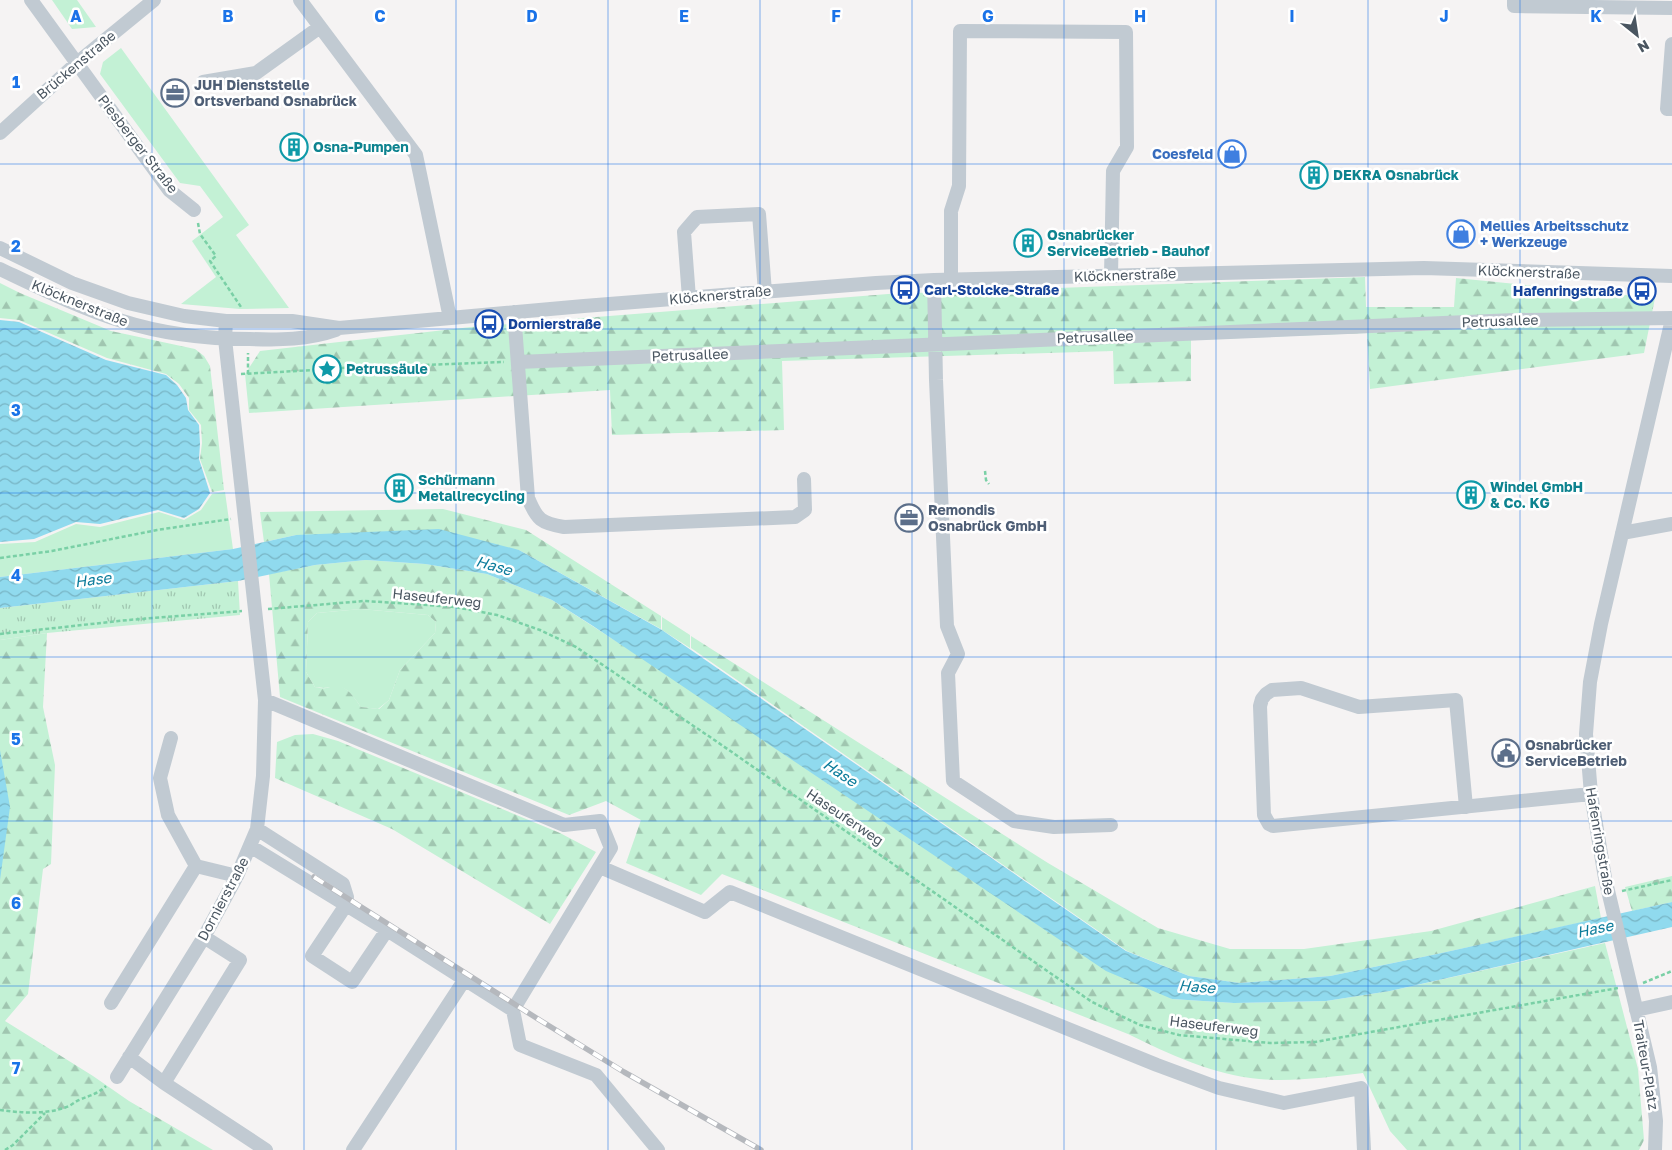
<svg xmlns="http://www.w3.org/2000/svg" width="1672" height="1150" viewBox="0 0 1672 1150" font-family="'Golos Text',sans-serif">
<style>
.green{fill:#c3f1d5}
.forest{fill:url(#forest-firs);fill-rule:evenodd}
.park{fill:url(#park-tufts)}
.water{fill:url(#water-waves)}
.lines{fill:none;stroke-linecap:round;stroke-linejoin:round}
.path{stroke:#7ad0a6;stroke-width:2.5;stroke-dasharray:4 2.5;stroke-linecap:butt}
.minor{stroke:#c1cad2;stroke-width:14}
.rail-casing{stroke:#b5b8bd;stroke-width:5.5}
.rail{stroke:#fff;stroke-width:4;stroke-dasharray:11;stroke-linecap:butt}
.grid{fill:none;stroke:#1a73e8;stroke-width:1;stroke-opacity:0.55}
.labels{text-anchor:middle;stroke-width:5;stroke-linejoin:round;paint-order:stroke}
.street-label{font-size:14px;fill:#4a5661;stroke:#fff}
.service-label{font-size:14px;font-weight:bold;fill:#4e5e75;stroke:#fff;text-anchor:start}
.culture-label{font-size:14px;font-weight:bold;fill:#0d838f;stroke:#fff;text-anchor:start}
.shop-label{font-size:14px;font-weight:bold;fill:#366cbe;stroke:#fff;text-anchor:end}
.transit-label{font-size:14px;font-weight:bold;fill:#164399;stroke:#fff;text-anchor:start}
.water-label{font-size:15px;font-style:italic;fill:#0c7c9b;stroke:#fff}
.grid-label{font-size:16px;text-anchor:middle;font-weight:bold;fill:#1a73e8;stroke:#fff;stroke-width:5;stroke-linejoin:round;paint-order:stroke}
</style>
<defs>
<pattern id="forest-firs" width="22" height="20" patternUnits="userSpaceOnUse" patternTransform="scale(1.25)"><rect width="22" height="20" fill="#c3f1d5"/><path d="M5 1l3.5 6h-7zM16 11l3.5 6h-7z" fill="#a0c6b0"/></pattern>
<pattern id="park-tufts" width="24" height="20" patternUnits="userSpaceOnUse" patternTransform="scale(1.25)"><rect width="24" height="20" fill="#c3f1d5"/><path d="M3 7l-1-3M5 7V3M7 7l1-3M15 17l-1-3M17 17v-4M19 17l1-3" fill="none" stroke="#a0c6b0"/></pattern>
<pattern id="water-waves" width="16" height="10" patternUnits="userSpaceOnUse" patternTransform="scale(1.25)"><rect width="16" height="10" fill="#90daee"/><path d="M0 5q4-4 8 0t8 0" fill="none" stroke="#78b4c4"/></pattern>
</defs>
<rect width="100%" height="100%" fill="#f5f3f3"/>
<path class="green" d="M52,0H77L96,27L72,29Z
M121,48L249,225L236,235L289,308L240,309L181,304L216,277L192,241L223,217L200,186L180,183L100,74L103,62Z
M225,492L233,549L0,577V544L35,542L76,524L100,527L159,512L184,520L201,510L212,494Z
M361,609L428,615L436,622L435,633L400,670L389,700L378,709L361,707C355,699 348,686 336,687C326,687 327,689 315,687L306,672L308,622L317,613Z
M662,617L690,635V648L662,630Z"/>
<path class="forest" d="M1365,277L1366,307H1454L1456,278L1655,298L1644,353L1370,389L1367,333L1191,340V381L1114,384L1113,351L782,361L784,430L612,435L610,390L249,413L245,374L260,351L471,327L888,294Z
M0,283L20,293L111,331L195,349L204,356L210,366L224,490L212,492L200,459L202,443L201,425L189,410V398L179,384L166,374L107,358L19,320L0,318Z
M443,509L526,530L661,616V629L519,550L296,535L264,542L260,512Z
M366,560L425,564L487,574L552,600L1172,999L1234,1003L1326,1001L1390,991L1605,943L1638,1069L1644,1140L1639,1150H1407L1390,1131L1363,1073C1329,1077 1293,1082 1259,1079C1213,1075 1169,1054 1128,1034L722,874L701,895L626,863L641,820L606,801L569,815L280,697L269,574L315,565ZM361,609L428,615L436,622L435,633L400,670L389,700L379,709L361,707C355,699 348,686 336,686C326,687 327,690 315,687L306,672L308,622L317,613Z
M47,633L43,707L55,765L51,864L43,869L28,994L5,1021L93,1076L129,1101L213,1150H0V640Z
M691,636L1048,863L1158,928L1230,949H1304L1431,931L1595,886L1601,918L1437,954L1330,976L1240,983L1189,976L1127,951L691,648Z
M313,734L338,741L560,833L596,852L550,924L392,829L275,778L277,742L295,735Z
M1672,876V902L1632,911L1625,887Z"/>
<path class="park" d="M238,581L240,615L47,633L0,640V608Z"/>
<path class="water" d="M0,320L19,322L106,360L166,375L177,385L186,398L188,410L199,425L200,444L199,459L210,493L199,509L184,518L158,510L100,524L76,522L34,539L0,542Z
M439,529L519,550L662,630L1126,951L1189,976L1240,983L1330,976L1437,954L1672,902V927L1390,991L1326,1001L1234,1003L1172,999L1106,971L593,626L552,600L487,574L425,564L366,560L315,565L238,581L0,608V577L233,549L296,535Z
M0,750L10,807L0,880Z"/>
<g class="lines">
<path class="path" d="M198,223L200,234L216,256L210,261L241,307
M315 370a13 13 0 1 1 26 0a13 13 0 1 1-26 0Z
M341,368L504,362
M241,374L315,370
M248,374V353
M985,471L986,480L989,484
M0,558L52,551L157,530L231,519
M268,609L364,601L413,604L455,607L497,615L540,630L576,647L713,739L1092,1002L1140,1025L1179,1035L1270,1043L1315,1042L1618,988
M0,634L128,620L242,611
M1622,891L1672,880
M1643,983L1672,971
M0,1110C22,1113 48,1115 69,1106C73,1104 76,1101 79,1100C90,1095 96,1095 106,1086
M5,1150L13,1145L45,1113"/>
<path class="minor" d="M31,0L169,190L194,210
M300,0L416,155L450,318
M1514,0V6L1672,8
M1672,44L1667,109H1672
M203,82L256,73L320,27
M0,133L77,63L154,0
M0,248L72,283L128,303L184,316L226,321H292L339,328L584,306L876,283L934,280L1424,268L1672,276
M0,269C40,288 80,308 122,321C163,334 207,339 250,339C279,340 308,340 336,330
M934,280L936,380L947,626L958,654L948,673L953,781L1014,821L1054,827L1111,825
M951,280V211L959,186L960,31L1126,32L1127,147L1113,171L1111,276
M689,298L684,232L697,217L759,214L765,292
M514,312L528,498C537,520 541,523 564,527L795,517L805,510L804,479
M518,362L1515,320L1672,318
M1622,533L1672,524
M265,700L564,825L600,821L611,848L513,1010L520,1045L596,1075L658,1150
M171,738L160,778L168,815L196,866L237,876
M1466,807L1456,700L1359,707L1301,688L1272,690L1266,694L1262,699L1260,706L1264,815L1269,824L1273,826L1591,794
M257,829L343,884L347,897L346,905L312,956L352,982L387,930
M250,846L387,930L513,1010
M600,867L705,912L730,892L1157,1065L1219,1088L1284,1103L1361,1088L1364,1150
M204,937L240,960L164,1083L266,1150
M111,1003L196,866
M1636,1010L1672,1002
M129,1057L164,1083
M117,1077L204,937L237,876L257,829L263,776L265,700L225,339L226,321
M353,1150L465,979
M1655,1150L1656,1121L1650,1067L1605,878L1591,794L1586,734L1590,682L1601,624L1672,319"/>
<g class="rail-casing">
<path id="rail" d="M314,877L538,1019L624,1072L761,1150"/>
</g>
<use href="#rail" class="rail"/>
</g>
<path class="grid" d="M152,0V1150M304,0V1150M456,0V1150M608,0V1150M760,0V1150M912,0V1150M1064,0V1150M1216,0V1150M1368,0V1150M1520,0V1150M0,164H1672M0,329H1672M0,493H1672M0,657H1672M0,821H1672M0,986H1672"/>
<defs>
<g id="office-ring" transform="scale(1.4375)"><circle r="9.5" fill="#fff" stroke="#5c6f8a" stroke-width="1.5"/><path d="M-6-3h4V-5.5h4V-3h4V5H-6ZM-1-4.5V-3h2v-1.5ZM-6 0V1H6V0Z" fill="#5c6f8a"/></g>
<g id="building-ring" transform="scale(1.4375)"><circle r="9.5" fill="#fff" stroke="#0f9aa8" stroke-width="1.5"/><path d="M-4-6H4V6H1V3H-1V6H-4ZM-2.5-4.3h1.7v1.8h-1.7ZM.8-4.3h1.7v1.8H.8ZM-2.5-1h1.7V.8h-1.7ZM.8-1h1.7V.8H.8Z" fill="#0f9aa8"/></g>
<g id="shop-ring" transform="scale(1.4375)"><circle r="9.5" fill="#fff" stroke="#3f7fe0" stroke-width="1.5"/><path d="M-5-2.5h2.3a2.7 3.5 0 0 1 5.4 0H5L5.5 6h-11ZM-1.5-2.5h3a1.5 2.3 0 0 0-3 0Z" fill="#3f7fe0"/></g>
<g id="bus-ring" transform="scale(1.4375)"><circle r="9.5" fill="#fff" stroke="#1a4fb4" stroke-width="1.5"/><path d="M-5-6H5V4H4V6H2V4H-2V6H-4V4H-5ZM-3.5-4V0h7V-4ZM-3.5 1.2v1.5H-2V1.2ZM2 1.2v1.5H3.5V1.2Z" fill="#1a4fb4"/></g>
<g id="sight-ring" transform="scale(1.4375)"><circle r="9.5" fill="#fff" stroke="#0f9aa8" stroke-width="1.5"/><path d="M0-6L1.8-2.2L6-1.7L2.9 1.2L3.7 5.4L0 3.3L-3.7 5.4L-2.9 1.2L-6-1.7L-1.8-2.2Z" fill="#0f9aa8"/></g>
<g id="civic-ring" transform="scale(1.4375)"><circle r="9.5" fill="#fff" stroke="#5c6f8a" stroke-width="1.5"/><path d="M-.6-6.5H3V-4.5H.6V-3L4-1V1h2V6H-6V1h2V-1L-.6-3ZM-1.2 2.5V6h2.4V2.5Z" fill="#5c6f8a"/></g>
</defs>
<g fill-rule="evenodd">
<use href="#office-ring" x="175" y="93"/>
<use href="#building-ring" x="294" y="147"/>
<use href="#shop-ring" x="1232" y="154"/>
<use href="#building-ring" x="1314" y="175"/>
<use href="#shop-ring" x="1461" y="234"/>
<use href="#building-ring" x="1028" y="243"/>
<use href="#bus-ring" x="905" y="290"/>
<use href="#bus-ring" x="1642" y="291"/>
<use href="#bus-ring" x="489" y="324"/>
<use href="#sight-ring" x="327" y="369"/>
<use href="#building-ring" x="399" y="488"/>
<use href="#building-ring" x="1471" y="495"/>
<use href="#office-ring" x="909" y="518"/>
<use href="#civic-ring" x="1506" y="753"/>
</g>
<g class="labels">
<g class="street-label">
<text transform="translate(76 65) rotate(-40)" y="5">Brückenstraße</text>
<text transform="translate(138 144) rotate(52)" y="5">Piesberger Straße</text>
<text transform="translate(1529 272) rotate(2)" y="5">Klöcknerstraße</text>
<text transform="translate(1125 275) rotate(-2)" y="5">Klöcknerstraße</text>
<text transform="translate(720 295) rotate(-5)" y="5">Klöcknerstraße</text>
<text transform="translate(80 303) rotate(22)" y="5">Klöcknerstraße</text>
<text transform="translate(1500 321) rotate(-2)" y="5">Petrusallee</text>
<text transform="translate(1095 337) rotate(-2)" y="5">Petrusallee</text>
<text transform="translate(690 355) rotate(-2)" y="5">Petrusallee</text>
<text transform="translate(437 598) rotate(6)" y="5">Haseuferweg</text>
<text transform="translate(845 817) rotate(34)" y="5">Haseuferweg</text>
<text transform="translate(1600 841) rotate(80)" y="5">Hafenringstraße</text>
<text transform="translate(223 899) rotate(-62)" y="5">Dornierstraße</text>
<text transform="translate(1214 1026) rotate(7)" y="5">Haseuferweg</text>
<text transform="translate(1646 1065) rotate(80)" y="5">Traiteur-Platz</text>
</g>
<g class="service-label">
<text x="194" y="90">JUH Dienststelle<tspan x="194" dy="16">Ortsverband Osnabrück</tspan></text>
<text x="928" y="515">Remondis<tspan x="928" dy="16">Osnabrück GmbH</tspan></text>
<text x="1525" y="750">Osnabrücker<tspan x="1525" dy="16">ServiceBetrieb</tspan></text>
</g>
<g class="culture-label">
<text x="313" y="152">Osna-Pumpen</text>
<text x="1333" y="180">DEKRA Osnabrück</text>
<text x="1047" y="240">Osnabrücker<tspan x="1047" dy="16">ServiceBetrieb - Bauhof</tspan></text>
<text x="346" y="374">Petrussäule</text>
<text x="418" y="485">Schürmann<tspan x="418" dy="16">Metallrecycling</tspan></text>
<text x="1490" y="492">Windel GmbH<tspan x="1490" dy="16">&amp; Co. KG</tspan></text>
</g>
<g class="shop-label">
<text x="1213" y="159">Coesfeld</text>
<text x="1480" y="231" text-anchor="start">Mellies Arbeitsschutz<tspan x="1480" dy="16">+ Werkzeuge</tspan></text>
</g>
<g class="transit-label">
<text x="924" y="295">Carl-Stolcke-Straße</text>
<text x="1623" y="296" text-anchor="end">Hafenringstraße</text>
<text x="508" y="329">Dornierstraße</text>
</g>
<g class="water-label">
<text transform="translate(494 566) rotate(16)" y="5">Hase</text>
<text transform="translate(93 580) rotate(-7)" y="5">Hase</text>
<text transform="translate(840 773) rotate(34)" y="5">Hase</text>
<text transform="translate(1595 929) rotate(-12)" y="5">Hase</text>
<text transform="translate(1197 987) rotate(5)" y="5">Hase</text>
</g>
</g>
<g class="grid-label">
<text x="76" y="22">A</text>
<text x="228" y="22">B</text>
<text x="380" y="22">C</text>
<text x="532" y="22">D</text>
<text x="684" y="22">E</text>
<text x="836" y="22">F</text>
<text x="988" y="22">G</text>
<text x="1140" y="22">H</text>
<text x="1292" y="22">I</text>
<text x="1444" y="22">J</text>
<text x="1596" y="22">K</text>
<text x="16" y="88">1</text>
<text x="16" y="252">2</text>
<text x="16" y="416">3</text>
<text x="16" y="581">4</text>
<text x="16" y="745">5</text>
<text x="16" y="909">6</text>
<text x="16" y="1074">7</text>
</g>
<g transform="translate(1637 35) rotate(150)" stroke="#ffffff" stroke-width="4" paint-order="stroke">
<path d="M0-4L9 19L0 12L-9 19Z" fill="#4a5661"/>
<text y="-8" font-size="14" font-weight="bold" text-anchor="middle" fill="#4a5661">N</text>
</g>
</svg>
